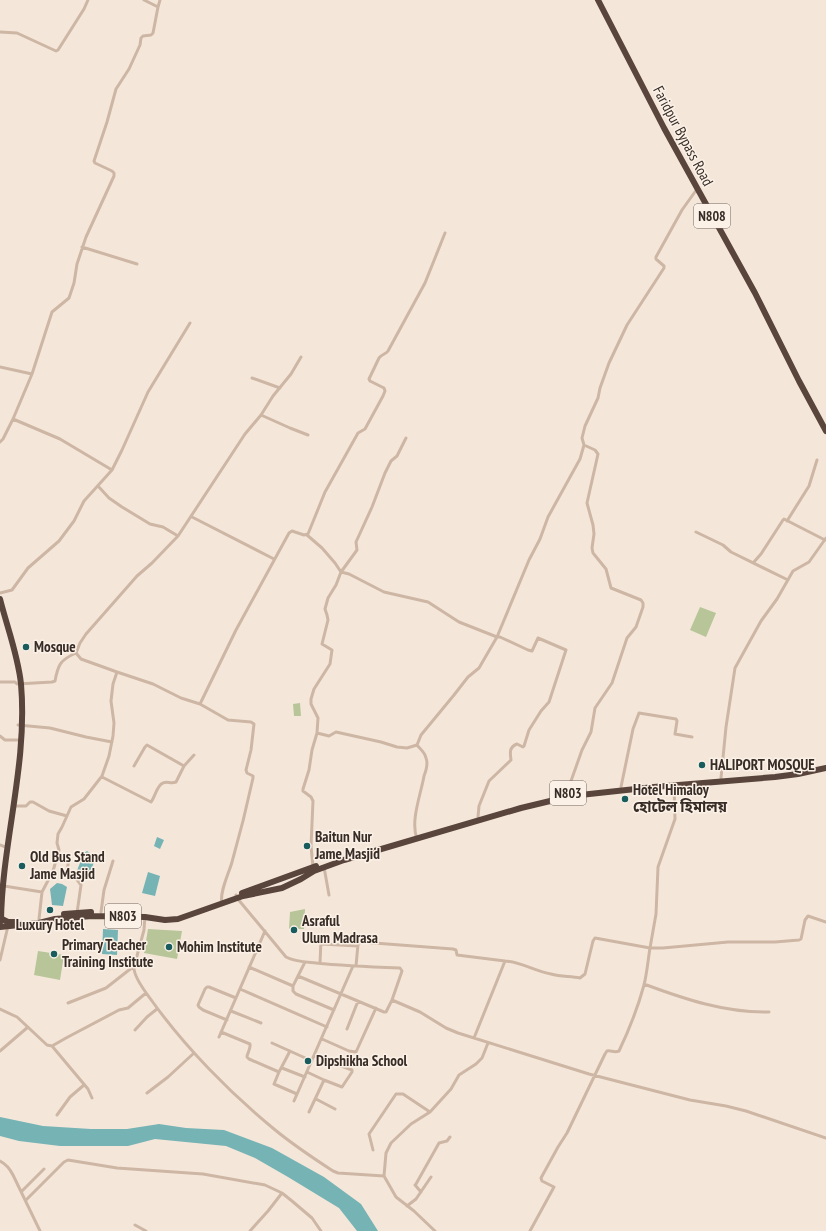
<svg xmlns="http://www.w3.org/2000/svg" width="826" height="1231" viewBox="0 0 826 1231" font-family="'PT Sans Narrow','Noto Sans Bengali',sans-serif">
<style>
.green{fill:#b7c598}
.water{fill:#76b3b4}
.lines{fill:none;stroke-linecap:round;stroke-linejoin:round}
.street{stroke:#ceb6a5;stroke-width:3}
.highway{stroke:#5a453d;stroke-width:6}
.poi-dot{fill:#185c5e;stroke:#fbf1e7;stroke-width:1.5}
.labels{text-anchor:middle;stroke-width:3;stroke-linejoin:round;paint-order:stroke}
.shield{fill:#fbf1e7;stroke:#726761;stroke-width:1}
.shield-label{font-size:14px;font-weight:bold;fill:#382c27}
.street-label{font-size:15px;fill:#382c27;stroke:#fbf1e7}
.poi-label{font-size:15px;font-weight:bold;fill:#382c27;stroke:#fbf1e7;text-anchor:start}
</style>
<rect width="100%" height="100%" fill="#f4e7da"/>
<path class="green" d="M700,607L716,613L706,637L690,630Z
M300,703L301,716H294L293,704Z
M305,909L304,929H289L290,912Z
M148,929L182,931L177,959L144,953Z
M38,951L64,955L60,980L34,975Z"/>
<path class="water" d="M157,837L164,840L160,849L154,846Z
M87,851L96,857L88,878L81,877L76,873L84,853Z
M148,872L160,876L155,896L142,893Z
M57,883L62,884L67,887L63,906L52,905L50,889Z
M103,929L118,930L117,955L102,954Z
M0,1117L43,1126L91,1129H127L159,1124L186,1128L224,1130L272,1148L324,1177L361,1204L378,1231H357L339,1208L288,1177L255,1158L226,1146L155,1139L128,1146H60L19,1141L0,1136Z"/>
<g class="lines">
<path class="street" d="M144,0L158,7
M0,32L17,33L56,51L58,50L84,9L88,0
M82,247L137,264
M0,367L32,374L52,312L69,298L74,283L77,264L86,237L114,176V173L112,171L95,163L94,161L107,122L116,89L129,69L140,45L141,38L143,36L151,35L153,33L158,7L160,0
M252,378L280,388
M261,415L290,428L308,435
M13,419L32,374
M406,438L397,456L391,461L385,473L372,507L356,542L357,550L341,572L349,574L384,592L428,602L459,622L497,637H500L528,650L532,651L538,638L566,650L549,702L541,711L529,730L524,746L523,747L517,744C509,747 510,753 511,760L489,781L479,806L478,817
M0,442L3,439L13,419L60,439L112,470L84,501L74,521L59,541L28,568L12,590L0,593
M112,470L122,450L148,392L190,323
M98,486L109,498L122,507L150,524L163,527L178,536
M192,517L274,559
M787,521L809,486L817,460
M696,532L723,545L731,552L788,580
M307,535L322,548L335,563L341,572L336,585L328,598L325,609L327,615L328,620L322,644L332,650L330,664L314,689L311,699V704L318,718L317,733L312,750L309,770L303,789V791L311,797L313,801L311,846L313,867
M753,563L761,554L783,520L784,519L825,540
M76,653L81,659L117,672
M0,682H15L17,684L52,682L55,681C58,665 60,660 76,653L80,643L86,634L137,576L152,563L178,536L245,434L261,415L273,396L291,374L301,357
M200,704L236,630L289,533L292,531L304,535L308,534L325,492L358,433L365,429L383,396L385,391L384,388L370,381L369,379L379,358C382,354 386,354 388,351L425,283L445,233
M18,725L50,728L86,737L112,742
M317,733L329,736L336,732L381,742L397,747L407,748L417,745
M0,736L5,740H18
M134,766L145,747L147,745L184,766
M102,777L151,802C155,797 157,785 163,783C167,781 171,784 176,782L184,766L194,755
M721,778L726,727L735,668L761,621L777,599L793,571L809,562L826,538
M621,787L633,729L639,713L676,719L677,721L675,734L692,737
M571,796V781L582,750L591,732L595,708L612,683L627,638L636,627L643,607V603L641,600L611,588L606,569L593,553L592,548L594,534L593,525L587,503L598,454L595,450L584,445
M13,806H26L30,802H33L49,811L67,816
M417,839C410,821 421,794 424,776C426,771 428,763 426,758C425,752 420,749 417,745L421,735L454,695L468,677L479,668L497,637L529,560L540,539L548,517L580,459L584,445L582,438L585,426L598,398L600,388L609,363L627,325L664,268V266L656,259V257L682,210L697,189
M0,845L8,848
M69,859L67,870L78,881L81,885L77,913
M324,867L329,895
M4,886L42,892
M236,895L237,898L286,957C295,962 306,962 316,963C344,966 372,967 400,968L402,971L392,1000L420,1012L446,1028L458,1033L589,1074L690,1100L726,1106L746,1111L826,1138
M101,912L104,890L113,861
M145,916L144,930L134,967C133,977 147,994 152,1001C185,1047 230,1093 274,1129C292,1144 313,1158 333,1171L338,1173L384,1176L396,1197L414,1211L435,1231
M39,923V919L42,892L53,871L59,850L57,843L58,834L62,827L71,807L84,799L102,776L109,756L113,736L114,723L111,701L113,684L117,672L153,684L181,698L200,704L228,720L251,722L254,724L251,750L246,770L247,773L253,776V778C247,806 240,834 232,862C229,873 219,893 222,903
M321,944L358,946
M0,960L8,926
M305,962L293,986V991L296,994L334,1010
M320,963L321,940
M356,966L358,944L361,942L453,949L456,950L457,955L505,961
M249,967L293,986
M298,976L384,1012H386L392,1000
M644,984C684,999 726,1013 769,1012
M240,989L327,1027
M68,1003L106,988L129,970L134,967
M0,1009L17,1017L47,1045L52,1046L66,1038L119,1010L128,1008L146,993
M231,1011L261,1023
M227,1020L203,1010L199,1007L198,1005L205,989L207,987H209L236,998
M347,1029L358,1001
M135,1030L147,1017L157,1009
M221,1032L250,1044C251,1049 247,1053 247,1057L249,1059L279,1072L290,1051
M219,1037L265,931
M474,1038L505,961C521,962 535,971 551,974C561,977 570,976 580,978L585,974L593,941L595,938L650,948L656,914L658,867L675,819L674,786
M322,1039L349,1051L356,1052L376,1008
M272,1043L312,1061
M52,1046L88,1089L92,1098
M0,1051L28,1027
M314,1056L352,1070V1072L342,1087L324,1080
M282,1068L305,1077
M279,1072L274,1084L297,1094
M307,1072L324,1080L309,1112
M147,1093L168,1077L194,1053
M316,1099L335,1109
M294,1101L353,966
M57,1115L70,1097L84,1085
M373,1150L369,1134L396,1094H403L430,1112
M0,1161C6,1164 10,1169 13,1175L40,1231
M384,1176L386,1153L391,1143L411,1124L430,1112L451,1089L459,1075L476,1064L482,1058L488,1043
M22,1191L44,1169
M421,1192L415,1185L416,1184L439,1143L447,1141L450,1137
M26,1200L64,1162L68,1160L117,1168L203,1174L265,1185L282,1193L292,1201L312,1218L321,1231
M407,1206L416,1199L431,1177
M135,1225L146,1231
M250,1231L268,1211L282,1193
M530,1231L554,1187L542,1181L541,1178L558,1147L567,1133L605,1054L607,1051C611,1050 614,1053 619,1051C629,1030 638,1007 644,985C647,973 648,960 650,948H663L728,942H775L799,940L801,939L805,920L808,916L826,922"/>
<path class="highway" d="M598,0L664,128L755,293L799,381L826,431
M0,599C7,627 18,655 21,684C28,764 2,842 1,921
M242,893L316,866
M64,914L91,912
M0,918L8,922H15
M0,927L39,923L55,919L92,916L145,917L165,920L178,919L243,896L282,888L301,879L314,871L344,860L521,808L571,796L654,787L775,777L798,774L826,768"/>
</g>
<g class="poi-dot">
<circle cx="26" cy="647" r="4"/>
<circle cx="702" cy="765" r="4"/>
<circle cx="625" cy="799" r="4"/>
<circle cx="307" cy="846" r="4"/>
<circle cx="22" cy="866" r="4"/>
<circle cx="50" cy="910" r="4"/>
<circle cx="294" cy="930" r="4"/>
<circle cx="169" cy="947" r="4"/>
<circle cx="54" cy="954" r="4"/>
<circle cx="308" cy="1061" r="4"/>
</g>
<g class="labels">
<g class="shield">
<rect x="694" y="204" width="36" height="24" rx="3"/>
<rect x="550" y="781" width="36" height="24" rx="3"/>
<rect x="105" y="904" width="36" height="24" rx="3"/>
</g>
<g class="shield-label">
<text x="712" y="221">N808</text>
<text x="568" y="798">N803</text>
<text x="123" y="921">N803</text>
</g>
<g class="street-label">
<text transform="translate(683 136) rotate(62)" y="5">Faridpur Bypass Road</text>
</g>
<g class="poi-label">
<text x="34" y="652">Mosque</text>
<text x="710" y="770">HALIPORT MOSQUE</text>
<text x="633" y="795">Hotel Himaloy<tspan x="633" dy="17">হোটেল হিমালয়</tspan></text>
<text x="315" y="842">Baitun Nur<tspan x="315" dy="17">Jame Masjid</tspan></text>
<text x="30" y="862">Old Bus Stand<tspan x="30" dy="17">Jame Masjid</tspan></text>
<text x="302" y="926">Asraful<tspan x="302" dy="17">Ulum Madrasa</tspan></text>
<text x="50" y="930" text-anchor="middle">Luxury Hotel</text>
<text x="62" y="950">Primary Teacher<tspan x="62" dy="17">Training Institute</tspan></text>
<text x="177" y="952">Mohim Institute</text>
<text x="316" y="1066">Dipshikha School</text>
</g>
</g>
</svg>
